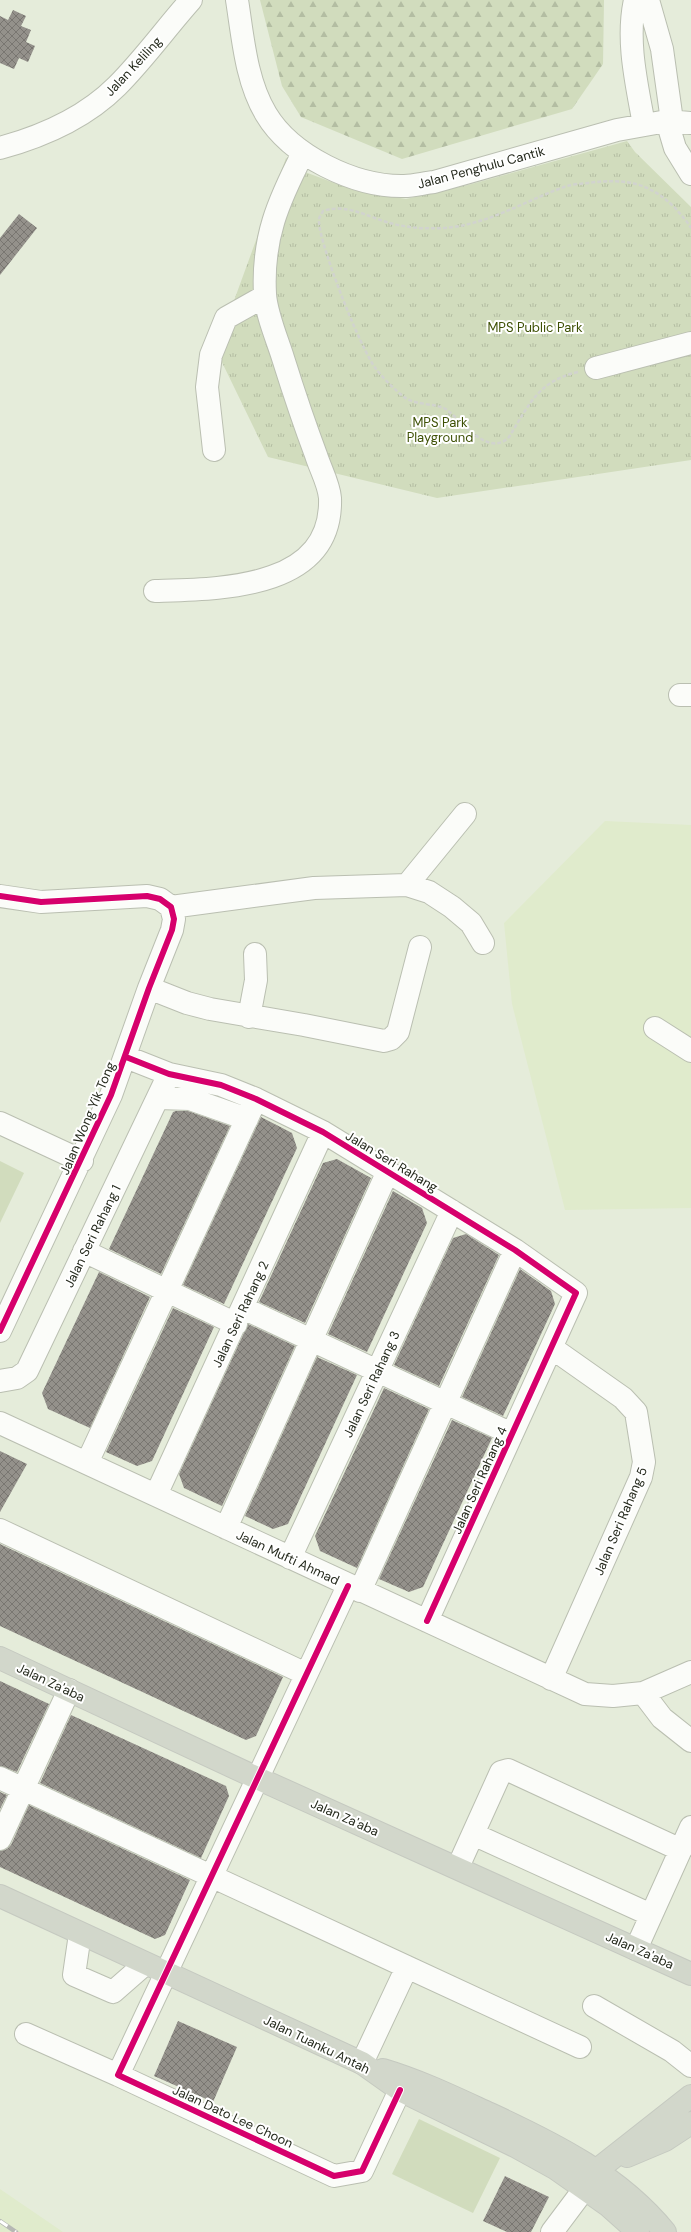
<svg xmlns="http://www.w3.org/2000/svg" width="691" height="2232" viewBox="0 0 691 2232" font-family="'DM Sans',sans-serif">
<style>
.built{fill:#e0ebcc}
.grass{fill:#d1dcbd}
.forest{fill:url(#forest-firs)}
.park{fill:url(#park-tufts)}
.building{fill:url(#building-cross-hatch)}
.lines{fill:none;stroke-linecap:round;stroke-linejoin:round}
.minor-casing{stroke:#babfb1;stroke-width:24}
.highway-casing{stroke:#c5c9c0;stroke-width:24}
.path{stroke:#d1d3ce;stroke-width:2.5;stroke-dasharray:4 2;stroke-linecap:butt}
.minor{stroke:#fbfcf9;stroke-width:22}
.highway{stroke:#d2d7cb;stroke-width:22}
.rail-casing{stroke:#b6b8b4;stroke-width:4.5}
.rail{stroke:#fff;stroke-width:3;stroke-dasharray:9;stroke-linecap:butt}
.cycleway-casing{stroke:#fff;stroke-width:8}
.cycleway{stroke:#d6006c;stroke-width:6}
.labels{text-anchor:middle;stroke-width:4;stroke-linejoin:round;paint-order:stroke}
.street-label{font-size:13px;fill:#24291c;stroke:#fff}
.park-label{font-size:13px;fill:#3e5105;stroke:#fff}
</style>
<defs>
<pattern id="forest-firs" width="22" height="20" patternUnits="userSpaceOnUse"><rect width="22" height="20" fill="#d1dcbd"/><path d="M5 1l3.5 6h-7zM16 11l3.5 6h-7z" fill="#b3bda2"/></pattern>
<pattern id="park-tufts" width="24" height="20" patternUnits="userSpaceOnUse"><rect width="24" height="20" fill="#d1dcbd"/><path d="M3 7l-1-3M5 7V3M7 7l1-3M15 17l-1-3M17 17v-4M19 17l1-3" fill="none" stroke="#b3bda2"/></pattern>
<pattern id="building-cross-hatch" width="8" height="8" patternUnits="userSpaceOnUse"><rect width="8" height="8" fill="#94918b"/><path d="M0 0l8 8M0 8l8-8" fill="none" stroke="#797671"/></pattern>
</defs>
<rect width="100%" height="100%" fill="#e5ecda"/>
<path class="built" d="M605,821L691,825V1208L565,1210L512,1004L504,923Z
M0,2189L63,2232H0Z"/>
<path class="grass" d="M0,1161L24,1173L0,1223Z
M419,2119L500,2158L473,2213L392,2174Z"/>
<path class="forest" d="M260,0H604L603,64L572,109L402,159L301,117L282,86Z"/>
<path class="park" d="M627,141L635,152L691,207V460L437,498L268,457L216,350L286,158L305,172L353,190L406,199L468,185Z"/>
<path class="building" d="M13,10L26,16L21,26L31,30L26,42L35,46L28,62L19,58L14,69L0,63V16L8,20Z
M19,214L37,228L0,275V238Z
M176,1111H188L230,1126L161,1274L109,1249L173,1112Z
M261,1117L292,1133L297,1148L224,1304L183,1285Z
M337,1159L371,1178L305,1323L259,1302L323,1163Z
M393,1191L422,1208L427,1223L367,1352L328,1334Z
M466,1234L499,1255L439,1386L394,1365L453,1238Z
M520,1269L551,1291L555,1304L503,1416L462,1397Z
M99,1272L150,1297L90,1428L48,1409L42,1393Z
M173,1308L214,1327L152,1461L137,1466L106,1452Z
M248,1324L295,1346L222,1506L184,1488L179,1474Z
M317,1357L357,1375L288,1524L273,1529L245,1516Z
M384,1388L429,1409L357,1568L320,1551L315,1536Z
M452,1420L492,1438L423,1587L409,1592L379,1579Z
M0,1451L27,1464L0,1512Z
M0,1544L283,1677L256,1736L246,1740L0,1626Z
M0,1681L49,1704L17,1772L0,1766Z
M71,1715L226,1786L229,1796L201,1858L40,1783Z
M0,1792L7,1795L0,1809Z
M29,1805L190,1880L165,1935L155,1939L0,1867V1851L7,1849L11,1845Z
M178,2021L237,2047L213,2102L154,2076Z
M505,2176L549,2197L531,2232H507L483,2221Z"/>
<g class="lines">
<g class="minor-casing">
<path id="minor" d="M237,0C243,38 246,81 266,114C291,156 355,187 404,186C414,186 424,183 434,182L617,130L667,121L691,123
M635,0C626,41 637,85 644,125
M648,0L662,49L672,121
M667,121L675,148L691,174
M0,148C44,136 85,118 117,86C144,59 166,28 191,0
M596,368L691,343
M214,450L207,387L211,355L226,318L265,296
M155,591C219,589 333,590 330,498C329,484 320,468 316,455C304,423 293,390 283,358C277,339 266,313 265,294C262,238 278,202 303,153
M680,695H691
M407,885L465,814
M0,896L41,902L147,896L160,899L171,907L314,888L407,885L429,892L452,907L471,923L483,943
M149,988L187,1003L210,1009L304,1025L384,1041L391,1039L398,1032L420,947
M249,1017L256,980L255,954
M655,1028L691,1051
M126,1057L169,1074L221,1085L256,1099L323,1132L515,1250L576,1293L427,1621
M158,1098L190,1099L247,1119
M0,1123L82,1161
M84,1251L236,1324
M243,1308L512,1434
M0,1331L111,1095L149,988L172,930L174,919L171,907
M0,1381L17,1378L27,1371L169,1074
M0,1423L585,1694L613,1696L643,1693L691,1672
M87,1463L256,1099
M156,1495L323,1132
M226,1528L388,1171
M0,1530L306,1674
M290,1558L452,1211
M348,1586L118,2075L334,2176L362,2171L400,2090
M360,1591L515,1250
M551,1679L641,1477L644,1462L636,1412L623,1398L552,1348
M643,1693L662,1718L691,1741
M0,1778L407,1967L362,2063
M473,1834L651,1915
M0,1839L69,1690
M458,1867L501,1772L508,1770L681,1850
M80,1934L74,1975L113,1992L145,1964
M636,1949L691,1827
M407,1967L580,2047
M594,2006L672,2051L691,2066
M26,2034L118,2075
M552,2232L585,2188"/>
</g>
<g class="highway-casing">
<path id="highway" d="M0,1658L257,1778L691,1974
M0,1896L362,2063L400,2090L517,2147L555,2168L609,2206L638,2232
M383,2070C420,2081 455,2098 490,2114C555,2144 619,2176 665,2232
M627,2156L665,2140L691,2123
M597,2170L691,2096"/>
</g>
<path class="path" d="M578,372C538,381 529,405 509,437C489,458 463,422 447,410C438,403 416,406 404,397C395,390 383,378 376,369C361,350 320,246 319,222C318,218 321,215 323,211C346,203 368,217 390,223C408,228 426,229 444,228C488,225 526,200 567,186C573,184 581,184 588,183C624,178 650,182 676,209C681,215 687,221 691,228"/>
<use href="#minor" class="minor"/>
<use href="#highway" class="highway"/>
<g class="rail-casing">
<path id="rail" d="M0,2221L16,2232"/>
</g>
<use href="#rail" class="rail"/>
<g class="cycleway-casing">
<path id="cycleway" d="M0,896L41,902L147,896L160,899L171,907L174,919L172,930L149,988L111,1095L0,1331
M126,1057L169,1074L221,1085L256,1099L323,1132L515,1250L576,1293L427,1621
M348,1586L118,2075L334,2176L362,2171L400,2090"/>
</g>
<use href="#cycleway" class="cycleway"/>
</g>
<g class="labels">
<g class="street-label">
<text transform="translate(133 66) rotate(-47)" y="5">Jalan Keliling</text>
<text transform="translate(481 167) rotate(-15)" y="5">Jalan Penghulu Cantik</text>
<text transform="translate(87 1118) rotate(-67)" y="5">Jalan Wong Yik Tong</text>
<text transform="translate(392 1161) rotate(31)" y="5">Jalan Seri Rahang</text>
<text transform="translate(92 1236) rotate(-64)" y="5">Jalan Seri Rahang 1</text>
<text transform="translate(240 1314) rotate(-65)" y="5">Jalan Seri Rahang 2</text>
<text transform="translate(371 1384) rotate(-65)" y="5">Jalan Seri Rahang 3</text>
<text transform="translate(479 1480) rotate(-66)" y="5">Jalan Seri Rahang 4</text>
<text transform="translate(620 1521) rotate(-67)" y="5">Jalan Seri Rahang 5</text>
<text transform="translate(288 1557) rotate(25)" y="5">Jalan Mufti Ahmad</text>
<text transform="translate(51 1682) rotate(25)" y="5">Jalan Za'aba</text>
<text transform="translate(345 1817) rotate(24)" y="5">Jalan Za'aba</text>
<text transform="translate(640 1950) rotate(24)" y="5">Jalan Za'aba</text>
<text transform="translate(317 2044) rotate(26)" y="5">Jalan Tuanku Antah</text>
<text transform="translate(233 2116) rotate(25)" y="5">Jalan Dato Lee Choon</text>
</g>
<g class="park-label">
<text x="535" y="332">MPS Public Park</text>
<text x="440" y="427">MPS Park<tspan x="440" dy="15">Playground</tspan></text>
</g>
</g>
</svg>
